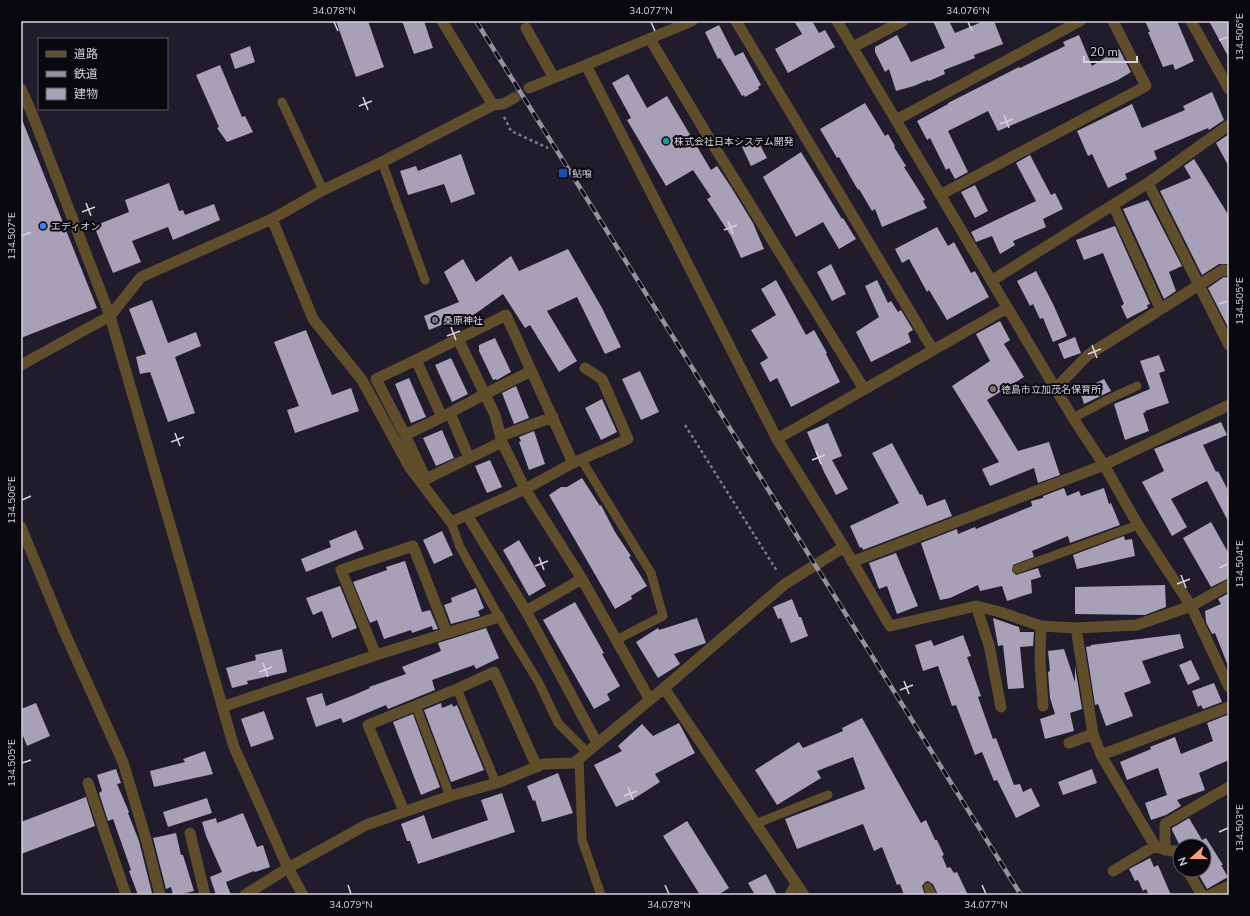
<svg xmlns="http://www.w3.org/2000/svg" width="1250" height="916" viewBox="0 0 1250 916" font-family="'Nunito Sans','Noto Sans JP',sans-serif">
<style>
.building{fill:#a7a0b6}
.lines{fill:none;stroke-linecap:round;stroke-linejoin:round}
.minor-tunnel{stroke:#3c3747;stroke-width:11;stroke-dasharray:11 5.5;stroke-linecap:butt}
.path{stroke:#7e7a88;stroke-width:2.5;stroke-dasharray:3 3;stroke-linecap:butt}
.service{stroke:#5f4d2c;stroke-width:9}
.minor{stroke:#5f4d2c;stroke-width:11}
.tertiary{stroke:#5f4d2c;stroke-width:11}
.rail-casing{stroke:#9792a0;stroke-width:4.5}
.rail{stroke:#0a080f;stroke-width:3;stroke-dasharray:9;stroke-linecap:butt}
.ticks{fill:none;stroke:#d6d2de;stroke-width:1.5}
.culture-dot{fill:#0f9aa8;stroke:#0a080f;stroke-width:1.5}
.transit-dot{fill:#1a4fb4;stroke:#0a080f;stroke-width:1.5}
.shop-dot{fill:#3f7fe0;stroke:#0a080f;stroke-width:1.5}
.worship-dot{fill:#6b7280;stroke:#0a080f;stroke-width:1.5}
.education-dot{fill:#8d6e63;stroke:#0a080f;stroke-width:1.5}
.labels{text-anchor:middle;stroke-width:4;stroke-linejoin:round;paint-order:stroke}
.poi-label{font-size:10px;fill:#d6d2de;stroke:#0a080f;text-anchor:start}
.neatline{fill:none;stroke:#d6d2de;stroke-width:1.5}
.ticks-label{font-size:10px;text-anchor:middle;fill:#d6d2de}
</style>
<rect width="100%" height="100%" fill="#211c2c"/>
<path class="building" d="M336,21H368L384,67L356,77Z
M402,21H424L433,48L414,54Z
M794,21H812L819,33L825,30L835,47L788,73L775,49L802,34Z
M933,21H949L955,33L984,21H994L1003,44L974,55L975,58L944,70L945,74L929,81L928,80L914,86L896,91L889,69L885,72L875,52V47L897,35L911,62L945,48Z
M1145,21H1177L1194,61L1175,70L1173,64L1163,67L1148,32H1150Z
M1209,21H1229V58Z
M719,25L735,56L743,52L761,85L758,87L759,89L745,97L744,95L742,96L720,58L718,59L705,32Z
M1079,35L1092,66L1119,49L1131,72L1118,80L998,131L988,111L948,131L968,172L955,179L949,168L946,170L930,138L927,140L917,121L948,104V103L1019,67L1020,68L1065,46L1063,42Z
M250,46L255,62L235,69L230,54Z
M220,65L242,117L245,116L253,132L227,142L217,128L219,127L196,75Z
M628,74L647,108L667,96L711,170L717,166L731,187L753,223L764,249L741,258L731,236L707,199L711,197L693,170L666,186L627,120L631,118L612,83Z
M1212,92L1224,120L1209,130L1208,128L1154,151L1157,159L1125,174L1127,179L1108,188L1092,154L1088,156L1077,131L1132,104L1142,128L1185,110L1183,106Z
M865,103L885,136L888,134L895,146L894,147L906,166L904,167L925,200L923,201L927,208L882,227L875,209L872,211L859,189L858,190L839,157L837,158L820,129Z
M21,117L97,308L21,338Z
M1229,134V167L1216,143Z
M757,139L767,158L751,166L742,147Z
M801,152L842,219L843,218L856,239L839,249L823,222L796,237L763,177Z
M461,154L475,194L451,203L444,184L408,195L400,171L416,166L418,171Z
M1030,155L1051,195L1055,193L1063,209L1043,219L1046,227L1013,241L1015,245L1000,254L992,236L976,242L971,232L1036,201L1016,163Z
M1194,159L1229,216V264H1219L1202,275L1160,191L1191,178L1184,166Z
M169,183L179,211L183,210L185,215L214,204L220,220L173,240L168,227L132,241L141,262L113,273L94,226L129,212L125,200Z
M975,185L988,211L975,218L961,192Z
M1148,200L1182,266L1169,272L1176,291L1164,299L1123,209Z
M1115,226L1150,304L1147,305L1148,308L1127,319L1121,306L1124,304L1103,253L1084,260L1076,240Z
M937,227L948,246L954,242L971,273L975,271L989,297L947,320L929,290L927,292L909,259L902,263L895,249Z
M568,249L602,308L621,347L605,354L577,297L547,311L577,361L559,372L530,325L525,328L503,294L468,319L466,315L429,330L424,316L459,302L444,272L463,259L476,282L511,256L519,271Z
M831,264L846,294L832,301L817,272Z
M1036,271L1054,306L1067,336L1053,342L1043,318L1040,319L1033,304L1030,306L1017,281Z
M1224,277L1229,278V329L1208,288Z
M776,280L806,335L814,330L827,353L826,354L840,382L791,407L777,378L770,382L760,363L768,358L751,330L776,315L761,289Z
M877,280L888,303L891,301L898,312L901,310L913,330L908,333L911,342L871,362L856,332L879,317L865,286Z
M152,300L168,343L196,332L201,346L175,357L195,413L168,422L150,372L140,374L136,357L146,354L129,309Z
M1000,321L1010,340L1004,344L1024,377L987,400L1018,451L1049,442L1060,475L1038,483L1034,468L990,486L982,469L999,462L952,386L990,361L976,334Z
M306,330L332,395L351,388L359,411L295,433L287,410L299,406L274,342Z
M1075,337L1081,353L1064,359L1058,344Z
M495,338L511,372L497,380L496,379L493,380L479,351V345Z
M1159,355L1165,371L1159,373L1169,403L1145,411L1146,412L1143,413L1149,431L1125,440L1114,404L1150,389L1140,361Z
M451,358L468,394L452,402L435,365Z
M640,371L659,412L641,420L622,379Z
M409,378L426,417L411,423L395,384Z
M1104,379L1111,391L1084,404L1080,391Z
M516,386L529,418L514,424L502,393Z
M602,399L617,432L601,440L585,408Z
M1221,422L1227,435L1203,445L1216,472L1218,471L1229,492V523L1207,481L1171,499L1187,527L1172,536L1142,482L1164,471L1154,449Z
M828,423L842,456L832,460L848,489L836,495L824,472L807,432Z
M442,430L454,458L436,466L423,438Z
M534,431L545,464L529,470L519,442L521,441L519,437Z
M892,443L920,495L922,494L927,506L945,499L952,516L863,550L862,547L860,548L850,526L899,503L872,453Z
M490,460L502,487L487,493L475,466Z
M582,478L600,506L601,505L615,532L631,556L629,557L647,586L631,596L632,599L615,609L549,495L561,487H567Z
M1064,488L1067,496L1079,491L1081,496L1104,488L1109,504L1111,503L1120,525L1070,543L1068,536L1032,551L1034,557L1013,565L1012,571L1016,575L1038,568L1041,577L1031,580L1032,593L1007,601L1002,586L980,591L978,585L950,598L940,600L921,543L957,529L958,534L975,527L976,529L1032,506L1031,501L1043,498V496Z
M1211,522L1229,554V578L1211,587L1183,538Z
M356,530L364,549L306,572L301,559L331,547L329,541Z
M442,531L453,555L434,564L423,540Z
M1124,536L1125,540L1132,539L1135,556L1077,569L1073,555Z
M519,540L546,586L529,596L503,550Z
M896,553L918,606L897,614L887,586L879,589L869,563Z
M405,561L422,612L430,610L438,629L433,630L432,626L412,633L411,630L384,639L377,620L370,623L353,582L387,570L386,567Z
M1165,585L1166,607L1145,615L1075,614V587Z
M340,586L357,628L332,638L322,611L313,615L306,598Z
M476,588L484,608L478,611L480,616L451,624L444,605L452,602L451,598Z
M1229,593V666H1228L1215,633L1212,634L1206,622L1205,611L1221,604L1218,599Z
M792,599L799,617H801L808,636L791,643L781,618L778,619L773,607Z
M575,602L604,653L602,654L620,686L607,694L610,700L594,709L543,620Z
M697,618L706,643L674,654L680,664L658,678L636,642L658,628L659,630Z
M993,618L1019,627L1020,632H1034L1033,646L1020,647L1024,688L1008,689L1003,645L998,646Z
M486,628L499,658L476,669L474,665L432,680L435,690L388,709L386,705L343,723L341,718L316,727L306,698L322,693L326,706L354,695L370,688L369,687L406,674L402,667L441,651L438,643Z
M1180,634L1184,648L1142,661L1151,683L1124,693L1133,716L1106,726L1098,704L1095,705L1086,647L1091,646V645Z
M963,635L971,656L967,657L981,696L978,697L993,739L996,738L1014,785L1020,784L1023,792L1031,788L1040,806L1016,818L997,780L994,781L982,752L975,755L956,705L952,706L938,666L923,671L915,645L931,640L934,646Z
M282,649L287,672L247,681L248,684L232,688L226,668L256,660L255,655Z
M1064,649L1075,682V666L1082,709L1070,713L1074,731L1045,739L1040,719L1055,714L1050,698L1048,672L1050,671L1048,651Z
M1191,660L1200,679L1188,685L1179,665Z
M1214,683L1222,702L1203,709L1201,705L1198,707L1192,691Z
M36,703L50,736L27,746L21,731V709Z
M441,703L442,708L452,704L453,707L457,705L484,770L451,782L424,710Z
M264,711L274,739L251,747L241,719Z
M413,714L440,787L421,795L393,722Z
M1227,715L1229,720V760L1199,773L1205,790L1177,800L1181,806L1166,815L1151,820L1145,803L1167,795L1158,768L1127,780L1120,762L1151,749L1150,747L1175,737L1181,754L1213,741L1207,723Z
M862,718L921,823L926,820L935,840H937L944,855L942,856L947,868L950,867L954,873L957,872L968,895H938L933,884L928,881L925,882L922,886L925,895H904L900,884L897,885L882,847L874,851L863,824L797,849L785,819L865,789L853,757L817,771L821,778L777,805L755,770L799,742L803,748L843,731L842,728Z
M679,723L695,753L655,774L660,782L635,798L616,807L594,765L622,751L618,746L642,724L653,736Z
M205,751L213,774L154,787L150,771L185,762L183,759Z
M116,769L121,783L117,784L129,812L128,813L139,841L152,893L148,895H138L129,871L131,870L113,819L108,821L99,793L102,791L97,775Z
M1092,769L1097,783L1063,795L1058,782Z
M558,773L573,813L542,822L535,800L533,801L527,786Z
M502,793L515,832L418,864L410,841H407L401,824L424,815L432,839L488,820L481,800Z
M86,797L95,826L21,854V822Z
M207,798L212,813L168,827L163,812Z
M243,813L257,847L263,845L270,867L255,872L254,871L226,882L231,895H216L210,877L222,872L206,836L202,822L216,818L217,823Z
M1189,818L1202,840L1206,838L1223,865H1221L1228,877L1207,889L1196,870H1204V846H1180L1172,830V828Z
M687,821L729,888L718,895H700L663,836Z
M176,833L181,855H183L194,891L178,895H173L171,887L166,889L153,838Z
M1150,858L1154,867L1158,865L1171,895H1149L1146,889L1143,891L1138,880L1135,881L1129,869Z
M766,874L777,895H755L748,883Z"/>
<g class="lines">
<path class="minor-tunnel" d="M514,98L529,88"/>
<path class="path" d="M504,117L511,131L548,148
M685,425L777,571"/>
<path class="service" d="M282,102L323,190
M382,162L425,280
M1073,418L1109,399L1137,386
M581,459L651,573L663,616L616,640
M451,522L460,547L499,617L539,683L558,723L587,752
M1017,569L1138,525
M457,689L496,783
M416,706L450,796
M579,759L582,840L601,895
M755,824L828,795
M928,887L932,895
M789,895L795,883"/>
<path class="minor" d="M442,21L493,105
M736,21L933,350
M837,21L1073,418L1104,465L1138,525L1191,606L1229,687
M1191,21L1229,89
M526,28L554,78
M650,39L709,138L864,389
M853,47L903,21
M529,88L586,65L777,439L844,547L890,626L976,606L1000,612L1041,626L1076,628L1137,625L1191,606L1229,585
M21,89L31,111L110,316L234,747L288,868L303,895
M896,120L1080,21
M1148,183L1199,285L1223,270L1229,271
M940,195L1146,86L1113,21
M1113,205L1160,308
M272,219L313,319L362,380L410,468L451,522L467,515
M991,281L1148,183L1229,125
M110,316L141,277L272,219L323,190L382,162L493,105L503,104L514,98
M416,360L458,339
M1055,389L1088,355L1199,285L1229,345
M450,413L469,458
M405,435L442,417
M501,436L553,417
M777,439L1007,308
M502,442L426,479L405,435L376,379L416,360L442,417L485,394L531,371
M573,463L628,439L602,379L585,368
M21,527L63,629L123,762L146,839L160,895
M852,562L1104,465L1229,405
M976,606L989,645L1001,707
M526,611L582,579
M1041,626L1040,659L1043,706
M1076,628L1093,734L1101,755L1155,846L1165,850L1175,851L1180,859
M376,655L341,570L413,546L447,633
M664,688L804,895
M222,707L376,655L499,617
M597,743L526,611L467,515L525,489L502,442L495,415L458,339L506,315L573,463L525,489L582,579L650,700
M1069,743L1093,734
M1101,755L1229,707
M88,783L126,895
M404,811L368,725L457,689L494,672L537,767
M190,833L205,895
M1165,850V824L1229,787
M1187,870L1202,895
M1113,871L1155,846
M245,895L288,868L366,825L450,796L500,782L543,764L574,763L664,688L785,584L844,547
M1210,895L1229,886"/>
<path class="tertiary" d="M586,65L692,21
M21,365L110,316"/>
<g class="rail-casing">
<path id="rail" d="M476,21L1021,895"/>
</g>
<use href="#rail" class="rail"/>
</g>
<path class="ticks" d="M334,22L338,31M651,22L655,31M968,22L972,31M1219,40L1228,37M363,97L368,110M359,106L372,101M1004,115L1009,128M1000,124L1013,119M86,203L91,216M82,212L95,207M728,221L733,234M724,230L737,225M22,236L31,232M1219,304L1228,301M451,327L456,340M447,336L460,331M1092,345L1097,358M1088,354L1101,349M175,433L180,446M171,442L184,437M816,451L821,464M812,460L825,455M22,500L31,496M539,557L544,570M535,566L548,561M1219,568L1228,564M1181,575L1186,588M1177,584L1190,579M263,663L268,677M259,672L272,667M904,681L909,694M900,690L913,685M22,763L31,760M628,787L633,800M624,796L637,791M1219,832L1228,828M348,885L351,894M665,885L669,894M982,885L986,894"/>
<circle class="culture-dot" cx="666" cy="141" r="4"/>
<rect class="transit-dot" x="558" y="168" width="10" height="10" rx="2"/>
<circle class="shop-dot" cx="43" cy="226" r="4"/>
<circle class="worship-dot" cx="435" cy="320" r="4"/>
<circle class="education-dot" cx="993" cy="389" r="4"/>
<g class="labels">
<g class="poi-label">
<text x="674" y="145">株式会社日本システム開発</text>
<text x="572" y="177">鮎喰</text>
<text x="51" y="230">エディオン</text>
<text x="443" y="324">桑原神社</text>
<text x="1001" y="393">徳島市立加茂名保育所</text>
</g>
</g>
<rect width="1250" height="916" fill="none" stroke="#0a080f" stroke-width="44"/>
<rect x="38" y="38" width="130" height="72" fill="#0a080f" stroke="#5c5962"/>
<rect x="46" y="51" width="20" height="6" fill="#5f4d2c" stroke="#5c5962"/>
<text x="74" y="58" font-size="12" fill="#d6d2de">道路</text>
<rect x="46" y="71" width="20" height="6" fill="#9792a0" stroke="#5c5962"/>
<text x="74" y="78" font-size="12" fill="#d6d2de">鉄道</text>
<rect x="46" y="88" width="20" height="12" fill="#a7a0b6" stroke="#5c5962"/>
<text x="74" y="98" font-size="12" fill="#d6d2de">建物</text>
<g transform="translate(1192 858) rotate(249)"><circle r="19" fill="#0a080f" stroke="#5c5962"/>
<path d="M0-3L7 15L0 10L-7 15Z" fill="#f2a17e"/>
<text y="-6" font-size="11" font-weight="bold" text-anchor="middle" fill="#d6d2de">N</text>
</g>
<path d="M1084 56v6h53v-6" fill="none" stroke="#d6d2de" stroke-width="2"/>
<text x="1090" y="56" font-size="12" fill="#d6d2de" stroke="#0a080f" stroke-width="3" paint-order="stroke">20 m</text>
<rect x="22" y="22" width="1206" height="872" class="neatline"/>
<g class="ticks-label">
<text x="334" y="14">34.078°N</text>
<text x="651" y="14">34.077°N</text>
<text x="968" y="14">34.076°N</text>
<text transform="translate(1239 37) rotate(-90)" y="4">134.506°E</text>
<text transform="translate(11 236) rotate(-90)" y="4">134.507°E</text>
<text transform="translate(1239 301) rotate(-90)" y="4">134.505°E</text>
<text transform="translate(11 500) rotate(-90)" y="4">134.506°E</text>
<text transform="translate(1239 564) rotate(-90)" y="4">134.504°E</text>
<text transform="translate(11 763) rotate(-90)" y="4">134.505°E</text>
<text transform="translate(1239 828) rotate(-90)" y="4">134.503°E</text>
<text x="351" y="908">34.079°N</text>
<text x="669" y="908">34.078°N</text>
<text x="986" y="908">34.077°N</text>
</g>
</svg>
